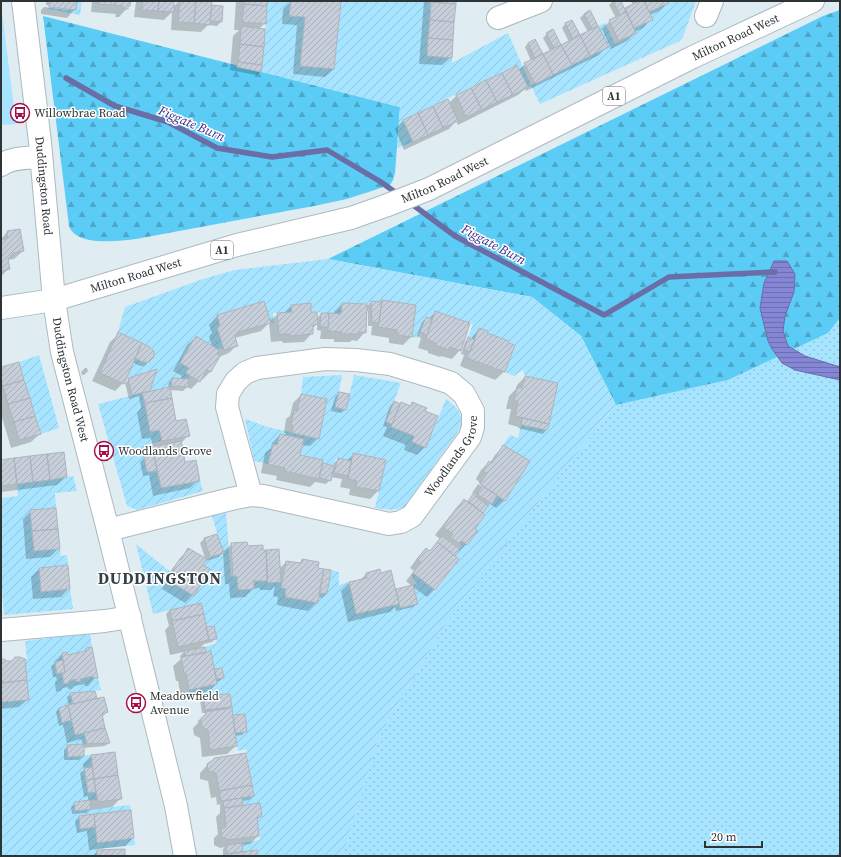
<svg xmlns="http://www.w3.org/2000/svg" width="841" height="857" viewBox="0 0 841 857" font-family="'Source Serif 4',serif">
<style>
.grass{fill:url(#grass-dots)}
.forest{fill:url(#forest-firs)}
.park{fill:#a6e4ff}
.garden{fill:url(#garden-furrows)}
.water{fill:url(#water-rules);stroke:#6b6da6}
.shadow{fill:#0003}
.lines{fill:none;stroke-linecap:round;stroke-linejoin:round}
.stream{stroke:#6b6da6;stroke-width:5.5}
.building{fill:url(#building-hatch);stroke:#acb4bf}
.minor-casing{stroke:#acbac0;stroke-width:24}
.major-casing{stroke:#acbac0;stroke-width:24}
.minor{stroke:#fff;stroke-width:22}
.major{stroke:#fff;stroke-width:22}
.labels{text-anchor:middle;stroke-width:3;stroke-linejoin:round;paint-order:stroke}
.shield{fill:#fff;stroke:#6d7072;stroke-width:1}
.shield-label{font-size:11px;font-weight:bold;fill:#2e3336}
.street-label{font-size:12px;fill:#2e3336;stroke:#fff}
.poi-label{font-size:12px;fill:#2e3336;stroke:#fff;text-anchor:start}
.water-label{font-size:13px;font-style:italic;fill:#392d8a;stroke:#fff}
.district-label{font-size:16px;font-weight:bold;letter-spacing:1px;fill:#354146;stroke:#fff}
</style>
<defs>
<pattern id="grass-dots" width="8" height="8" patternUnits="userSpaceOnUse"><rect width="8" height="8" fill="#a6e4ff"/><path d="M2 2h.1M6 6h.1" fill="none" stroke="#8fc4db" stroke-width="1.8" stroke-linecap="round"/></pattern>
<pattern id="forest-firs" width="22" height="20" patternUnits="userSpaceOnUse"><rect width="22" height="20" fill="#5bccf6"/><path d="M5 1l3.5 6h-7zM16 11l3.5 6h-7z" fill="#4ca6c8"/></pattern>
<pattern id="garden-furrows" width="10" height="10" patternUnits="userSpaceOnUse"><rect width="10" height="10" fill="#a6e4ff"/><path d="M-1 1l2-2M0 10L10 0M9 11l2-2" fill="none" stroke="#8fc4db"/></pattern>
<pattern id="water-rules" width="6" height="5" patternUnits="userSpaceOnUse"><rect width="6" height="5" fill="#8586d6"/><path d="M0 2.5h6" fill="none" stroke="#6d6eae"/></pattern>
<pattern id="building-hatch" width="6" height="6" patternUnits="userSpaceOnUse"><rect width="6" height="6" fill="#c6ced9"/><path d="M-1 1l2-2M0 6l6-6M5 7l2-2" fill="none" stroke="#aab1bb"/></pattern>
</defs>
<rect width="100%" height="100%" fill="#dfedf3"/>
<path class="grass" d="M840,318V856H343L379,736L447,622L550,487L616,405L728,380L828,333Z"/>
<path class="forest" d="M840,10V318L828,333L728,380L616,405L581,336L532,297L328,259L823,16Z
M43,16L400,107L395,173L393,180L390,185L347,199L314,206L136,239C120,241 76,247 69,226Z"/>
<path class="park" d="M1,4L16,124L1,125Z"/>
<path class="garden" d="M77,1H82L80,15L48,9L49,7L76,10Z
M268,1H291L289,16L305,17L301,66L334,69L341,1H431L427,56L452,58V63L508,33L531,85L608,47L598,26L605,23L615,44L636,33L634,28L652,20L649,12L668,1H696L683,37L678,42L673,44L540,104L531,86L528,87L517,65L403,120L413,142L397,148L400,107L261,72Z
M328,259L532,297L581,336L616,405L550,487L447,622L379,736L343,856H258L257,850L243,852L242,843L260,840L257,817H261L260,803L243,805L242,798L254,796L246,749L238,751L235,733L247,731L245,714L233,715L230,694L189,695V690L217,684V679L224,678L222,668L214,669L211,652L206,653L205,647L217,643L214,626L206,627L201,603L153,614L136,544L173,574L169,581L194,595L210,569L203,565L207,559L223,553L212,516L226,513L231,576H237L238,590L254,589V581H267L268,583L281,582V588L286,589L285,597L317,603L319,593L327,594L331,570L339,572V585L349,582L356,614L399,604L400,608L418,603L413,585L417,584L411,575L413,573L436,590L459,559L455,556L462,546L460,544L462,541L467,545L478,531L475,529L485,515L483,513L491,503H492L497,495L506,500L530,461L503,445L510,435L518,438L521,425L547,430L558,383L525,376L523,370L514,376L505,372L515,345L508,343L509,341L487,333L488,331L479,328L475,340L468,337L473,324L435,311L432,319L425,317L418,338L412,337L416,305L383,300L382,302L371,301V304L342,303L341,314L311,312V303L291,305L292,312L273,313L274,323H271L264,301L217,315L220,326L217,327L224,350L220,347L219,350L195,336L180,362L189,368L186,373L189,375V379L173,378L171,387L150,391L157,369L126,378L135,358C139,360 142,363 147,363C154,362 156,353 152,348C150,346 124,335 118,332L125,307L203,279L235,270Z
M39,355L59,428L41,434L19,362Z
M342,375L339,392L335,407L346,410L354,375L401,383L386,422L392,424L391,427L414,436L412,442L426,447L446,399C456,406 466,416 460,429L405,506C396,512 386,509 375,508L386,460L353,453L351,461L336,458L334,466L323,463V460L300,455L304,439L280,434L277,445L273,444L268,464L254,461L245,419L268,427L319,439L327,399L301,394L303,377Z
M142,393L150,431L159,430L162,441L149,444L151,455L144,457L147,472L157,471L161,488L200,481L203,491L137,510L127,506L98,404Z
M73,476L77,491L55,493L56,508L30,510L34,551L60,549L61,556L67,555L68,565L39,568L41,591L70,589L73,609L4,615L1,578V498L18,496L17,484Z
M90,633L92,647L86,648V651L67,655V652L62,653L63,660L55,662L57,674L62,673L65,684L69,683V681L76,679V682L81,681L80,679L93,676V678H98L101,690L71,693L73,704L59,708L62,722L71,720L75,735L84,733L87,744L67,745L68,756L91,755L92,767L84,769L88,793L96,792L97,800L75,802V811L130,805L131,810L79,816L80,829L95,827L97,843L134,838L135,845L97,849V856H1V702L29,699L25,659H27L25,641Z"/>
<path class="water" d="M774,261H787L795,274L794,292L785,316L783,331L788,346L805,356L840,367V380L795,370L782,363L772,349L768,341L760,308L764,283Z"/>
<path class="shadow" d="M46,1H52V6L46,5Z
M54,1H76L75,9L67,18L41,14V10L44,7L69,10V8Z
M92,1H130L129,6L119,17H115L116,14L91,12Z
M136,1H173V7L179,1H202L210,8L212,6L221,22L217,26L208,25L201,32L171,30L172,12L164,20L134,17Z
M236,1H267L265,23L259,29L260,72L256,75L230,70L233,36L239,30H234Z
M291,1H332L334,69L325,77L293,74L297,25L282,24L283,9Z
M424,1H455L451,57L442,65L419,64Z
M613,1H620L624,9L633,5L631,1H667L668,3L659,11L650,15L651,19L643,28L635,32V33L627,41L611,49L602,29L610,21L616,18L609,5Z
M584,14L607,46L599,55L526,91L525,89L518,95L458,125L456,121L449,129L404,150L395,129L403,121L448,100L449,103L456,96L517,66L519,70L525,64L531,61L525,47L528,43L542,55L550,51L543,38L547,34L553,31L561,46L569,42L562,28L565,24L571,21L579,36L588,32L580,18Z
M19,230L23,251L14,259L7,260L8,269L1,277V239L7,232Z
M372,302L411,337L403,345L389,343V338L371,335L372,326H368V311H366L365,332L357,341L352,340L350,342H334V339H320L321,331L317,330V324L312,329V333L304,342L283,343L282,341L271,342L269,323L261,331L235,338L237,345L229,353L219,357L210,372L202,380L201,379L191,389L187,387L183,391L169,390L175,422L188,436L181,443L185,463L198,480L190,488L153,496L149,475L143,476L140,462L144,458L147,457V452L151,448H153L151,438L142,439L137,413L141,408L139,396L129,399L125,383L129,379L156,370L149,392L168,389L169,382L173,379H180L182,376L173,371L187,345L196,337L212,347L209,336L212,333L209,325L217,316L263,303L269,322L278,314H283L291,306L311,313L316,319L321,314L334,315V312L342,304L368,305Z
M435,312L461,348H462L452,359L441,356L440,357L428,353V351L418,348L421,338L417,336L422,322L426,318L429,319Z
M479,329L486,333L514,346L504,372L495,380L460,366L464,355L461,354L465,342L469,338L471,339Z
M119,334L152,358L144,366H140L132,362L123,383L115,391L92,381L110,342Z
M1,368L40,434L31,442L11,448L1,414Z
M85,368H87L88,371L84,375H82L81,372Z
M525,377L557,384L546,430L543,434L518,428V427L508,424L511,409H506L509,396L516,389L517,385Z
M339,393L345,410L341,413L331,411L335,397Z
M301,395L318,438L310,446L302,445L299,456L321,466L323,464L334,466V463L338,460L346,461L354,454L385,460L378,491L370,499L349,495L350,489L340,487L342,479L331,477L330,480L326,484L315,482L310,487L276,480L277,476L261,473L265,453L271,448L272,443L280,435L285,436L286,433H284L286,419L290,416L293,403Z
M394,402L400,404L401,403L410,406L413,403L424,412L425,447L417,455L404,450L406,445L383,436L387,427L383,426L390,406Z
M504,446L505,500L496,508L490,504L488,507L487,506L482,513L466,544L458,553L457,552L435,589L427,597L413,587L417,603L413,607L396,611L395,607L390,612L348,622L341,591L349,583L359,581L366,574H381L395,591L396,590L412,586L406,581L414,571L410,568L418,557L426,549L429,552L440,539L435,535L456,508L464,500L467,502L469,500L475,497L476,495L472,493L478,484L495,495L496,493L479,483V482L476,479L481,470L489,462L490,463L495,455Z
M1,461L66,477L57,485L1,492Z
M31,511L59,548L50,557L26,559L23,519Z
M217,535L222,553L219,557L206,561L200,543L204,539Z
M232,544L247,547L262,551L278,550L279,569L286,562L299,564L302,560L316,569L330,571L326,594L322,598L318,597L317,602L308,611L277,605L278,597L273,596L275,586L271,590H260V588L253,589L245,597L230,598L229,584H225L223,552Z
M189,549L202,565L193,595L185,603L162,589L166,583L164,582L172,569L177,563L180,558Z
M39,569L69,588L61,597L33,599L31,577Z
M200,604L206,629L215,639L212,642L204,644L199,649L214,670L223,678L219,681L216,682V684L208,692L181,697L178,681H176L173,666L181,659L180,656L184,652L170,655L165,630L169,626L166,614L170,610Z
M86,649L96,677L88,686H85V684L74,686L71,689H68V687L63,688L60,691L56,692L55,682L57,680L56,677H53L51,666L54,664V662L62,654L66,653L67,656L83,653Z
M15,658L28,699L19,707L1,709V660L7,662H11Z
M71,694L96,698L94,700L107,712L102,717L109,743L105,746L83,748V756L79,760H64V750L68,746L83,745L81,739L67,743L63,725L59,726L56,712L59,708L69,706L67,697Z
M204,696L231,706L227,710L232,718L233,716L246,731L242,735L234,736L236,746L227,754L202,757L200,738L194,735L193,728L198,723V721L206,713H202L200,700Z
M91,756L121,798L112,807L89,810L86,813L72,814L71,807L75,803L88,802V796L84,797L80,773L84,770L83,764Z
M208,764L253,796L249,800L242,801V806L261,816L256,820L258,836L250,844L242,845L240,853L257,856H223V849L225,847L220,848L214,845V838L218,834L216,817L220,813V804L217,805L216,797L211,798L208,781L200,779V773Z
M130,811L133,838L125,846L89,850L87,831L77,833L75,821L79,817Z
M97,851L124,856H93Z"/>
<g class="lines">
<path class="stream" d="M66,78L115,106L168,122L217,148L272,157L327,150L381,182L399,195
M409,202L455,236L604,315L669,277L775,272"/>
</g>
<path class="building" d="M49,1H77L76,10L49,7Z
M99,1H115L114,5L99,4Z
M115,1H131L130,6H128V9H123V6L114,5Z
M143,1H159L158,11L142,10Z
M159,1H174V12L158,11Z
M180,1H196L194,23L178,22Z
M196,1H212L210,25L194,23Z
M244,1H268L267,6L244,4Z
M291,1H341L334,69L300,66L305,17L289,16Z
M431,1H456V4L431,2Z
M613,1H621L626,12L620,15Z
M639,1H644L653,20L634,28L625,8Z
M644,1H668L669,3L649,12Z
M431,2L456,4L454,22L430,20Z
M244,4L267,6L266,24L242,22Z
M212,5L223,6L222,22L210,21Z
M590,10L598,26L592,29L584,14Z
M626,12L636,33L619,41L609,20Z
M430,20L454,22L453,40L428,38Z
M572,20L580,35L573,39L565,23Z
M241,26L265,29L264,47L240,44Z
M598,26L609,47L590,56L580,35Z
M553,29L561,45L554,48L546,33Z
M580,35L590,56L572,65L561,45Z
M428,38L453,40L452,58L427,56Z
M535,39L543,54L535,58L528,43Z
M240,44L264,47L262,65L238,62Z
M561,45L572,65L553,75L543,54Z
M543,54L553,75L535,84L524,63Z
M238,62L262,65L261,72L237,67Z
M517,65L528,87L513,95L502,73Z
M502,73L513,95L497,102L486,80Z
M486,80L497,102L482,110L471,88Z
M471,88L482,110L466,117L456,95Z
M448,99L458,121L443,128L433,106Z
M433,106L443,128L428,135L418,113Z
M418,113L428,135L413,142L403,120Z
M20,229L24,251L13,253L8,259L10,269L1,271V240L8,238L7,231Z
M382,300L416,305L412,337L397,335V330L378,327Z
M264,301L271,323L238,332L235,337L238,346L224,350L217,327L220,326L217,315Z
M371,301L382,302L379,323L372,322Z
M311,303V312H317V313L318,324L313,325V334L290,336V334H279L277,313L292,312L291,305Z
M342,303L367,304L366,333L359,332V334H342V332L328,331L329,313L341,314Z
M435,311L470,323L461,351L449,347V350L435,345L436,343L426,339Z
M321,313H329L328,327H320Z
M426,317L432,319L427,335L420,332Z
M479,328L488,331L487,333L509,341L508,343L515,345L505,372L467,358Z
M118,332L142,343L124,384L100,373Z
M196,336L219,350L217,354L220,356L211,372L207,370L200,382L186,373L189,368L180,363Z
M468,337L475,340L470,352L464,350Z
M142,343L150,347L154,351V357L149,362H143L135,358Z
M19,362L24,380L3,386L1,380V367Z
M157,369L150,391L132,395L128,378Z
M525,376L558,383L549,424L515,416L518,401H514L517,387L522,388Z
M172,378L189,379L188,387L176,386L171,387Z
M24,380L30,398L8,404L3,386Z
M170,387L172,398L145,403L142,393Z
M339,392L350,394L346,410L335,407Z
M301,394L327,399L319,439L292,433L293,425H291L294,410L297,411Z
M30,398L35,416L14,422L8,404Z
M172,398L176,421L186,419L190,436L162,441L159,430L150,432L145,403Z
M394,401L400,404L392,424L386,422Z
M401,402L411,406L412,402L427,408L425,411L438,416L426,448L412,442L414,436L391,427Z
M35,416L41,434L19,440L14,422Z
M522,418L549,424L547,430L521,425Z
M280,434L304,439L300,455L323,460L319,479L284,471L285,468L268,464L273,444L277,445Z
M181,441L183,449L151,455L150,447Z
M503,445L530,461L505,501L480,484L487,473L483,471L489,461L492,463Z
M183,449L185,462L196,460L200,481L161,488L154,455Z
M64,452L67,477L50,480L47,454Z
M353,453L386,460L379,491L356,487L357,481L348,479Z
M47,454L50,480L33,482L30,456Z
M154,455L157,471L147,472L144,457Z
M30,456L33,482L17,484L14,458Z
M14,458L17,484L1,486V460Z
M338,458L351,461L348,476L334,473Z
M323,463L334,466L331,481L319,478Z
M482,486L497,495L492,504L477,494Z
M473,494L488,506L483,513L468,501Z
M464,499L485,515L475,529L478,531L467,545L462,541L460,544L450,537L453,534L443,527Z
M56,508L58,529L32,531L30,510Z
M58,529L60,549L34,551L32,531Z
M217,534L224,553L210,557L204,538Z
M442,536L460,549L455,556L437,542Z
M247,542L248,546L263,545V550H266L267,581H254V589L238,590L237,576L233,577L231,543Z
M437,542L459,559L435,590L413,573L421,562L417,559L426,548L430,551Z
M188,548L207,559L203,565L210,569L194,596L169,581L173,574L171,573L177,563L180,559L181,560Z
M279,549L281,582L268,583L266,550Z
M302,559L319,562L318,568L324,569L318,603L285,597L286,589L281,588L286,561L301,563Z
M68,565L70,589L41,592L39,568Z
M324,569L331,570L327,594L319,593Z
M380,569L381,573L391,570L399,604L356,614L349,582L367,578L366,573Z
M413,585L418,604L400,608L396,589Z
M201,603L204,614L172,621L170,610Z
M204,614L209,640L178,647L172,621Z
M214,626L217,639L209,640L206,627Z
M92,647L98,678H93V676L80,679L81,681L76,682V679L69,681V683L64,684L62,673L65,672L62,653L67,652V655L86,651V648Z
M205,647L206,653L185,656L184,651Z
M211,651L217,684L189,690L186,673H184L181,657Z
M15,657H20L25,659L27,680L1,683V659H4L7,661H12Z
M63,660L65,672L57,674L55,662Z
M222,668L224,678L217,679L214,669Z
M27,680L29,700L1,702V683Z
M95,691L97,698L73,704L70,693Z
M230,694L232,707L205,710L203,695Z
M104,697L108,712L102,714L105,728L75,735L68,705Z
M68,705L71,720L62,723L59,708Z
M232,708L237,746L210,750L208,730L202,727L201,719L206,714L205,712Z
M245,714L247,732L235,733L233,715Z
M105,728L110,743L87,744L84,733Z
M84,744V756L68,757L67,745Z
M115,752L118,775L94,779L91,755Z
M246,753L252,785L219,791L216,773L208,771L207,764L214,759V758Z
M92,767L94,779L86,780L84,768Z
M118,775L122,799L98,802L94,779Z
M94,779L96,792L88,793L86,780Z
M252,785L254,796L221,801L219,791Z
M242,798L243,805L224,808L223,801Z
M90,800L91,809L75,811L74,802Z
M260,803L262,817H257L259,836L228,840V839L222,837L221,829L226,827L224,808Z
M131,810L134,838L97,843L94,814Z
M94,814L95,827L80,829L79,816Z
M242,843L243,852L227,854L226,845Z
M125,849V856H97V850Z
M257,850L258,856H224V854Z"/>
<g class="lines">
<g class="minor-casing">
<g id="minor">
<path id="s1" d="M23,1L40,142L54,300L62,352L108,530L176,806L185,856"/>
<path d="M706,16L712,1"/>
<path d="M498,18L541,1"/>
<path d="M1,165C12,157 28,158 41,157"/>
<path id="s2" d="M108,530L231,499L251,495L263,496L389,524L401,522L412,516L470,437L473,427V411L464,394L451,383L436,378L390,364L356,360L325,359L257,368L245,373L236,381L228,394L227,407L251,495"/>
<path d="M1,630L105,621L130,617"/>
</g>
</g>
<g class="major-casing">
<g id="major">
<path id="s3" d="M1,308L54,300L237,245L351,218L385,206L429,189L693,57L813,1"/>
</g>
</g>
<use href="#minor" class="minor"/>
<use href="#major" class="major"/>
</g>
<defs>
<g id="bus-ring" transform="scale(1)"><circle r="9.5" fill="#fff" stroke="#a5104a" stroke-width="1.5"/><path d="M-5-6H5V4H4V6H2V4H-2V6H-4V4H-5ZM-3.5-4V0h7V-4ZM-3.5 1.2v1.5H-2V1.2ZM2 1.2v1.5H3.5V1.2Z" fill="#a5104a"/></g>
</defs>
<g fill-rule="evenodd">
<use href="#bus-ring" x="20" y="113"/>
<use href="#bus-ring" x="104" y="451"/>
<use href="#bus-ring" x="136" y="703"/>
</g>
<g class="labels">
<g class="shield">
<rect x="603" y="87" width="22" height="18" rx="3"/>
<rect x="211" y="241" width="22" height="18" rx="3"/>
</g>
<g class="shield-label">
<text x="614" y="100">A1</text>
<text x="222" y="254">A1</text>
</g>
<g class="street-label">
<text dy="4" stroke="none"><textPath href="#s3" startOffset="787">Milton Road West</textPath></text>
<text dy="4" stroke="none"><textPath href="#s3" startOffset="463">Milton Road West</textPath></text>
<text dy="4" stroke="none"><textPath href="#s1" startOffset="186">Duddingston Road</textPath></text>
<text dy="4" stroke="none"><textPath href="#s3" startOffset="139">Milton Road West</textPath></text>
<text dy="4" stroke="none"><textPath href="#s1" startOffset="382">Duddingston Road West</textPath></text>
<text dy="4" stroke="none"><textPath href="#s2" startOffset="386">Woodlands Grove</textPath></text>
</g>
<g class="poi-label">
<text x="34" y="117">Willowbrae Road</text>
<text x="118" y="455">Woodlands Grove</text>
<text x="150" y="700">Meadowfield<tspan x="150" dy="14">Avenue</tspan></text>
</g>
<g class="water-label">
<text transform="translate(192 123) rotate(23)" y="5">Figgate Burn</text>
<text transform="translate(494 244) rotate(28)" y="5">Figgate Burn</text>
</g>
<g class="district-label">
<text x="160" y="584">DUDDINGSTON</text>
</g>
</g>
<rect width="841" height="857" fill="none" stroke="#2e3336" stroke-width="4"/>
<path d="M705 841v6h57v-6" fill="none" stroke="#2e3336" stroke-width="2"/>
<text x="711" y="841" font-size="12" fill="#2e3336" stroke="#ffffff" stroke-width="3" paint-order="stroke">20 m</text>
</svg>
